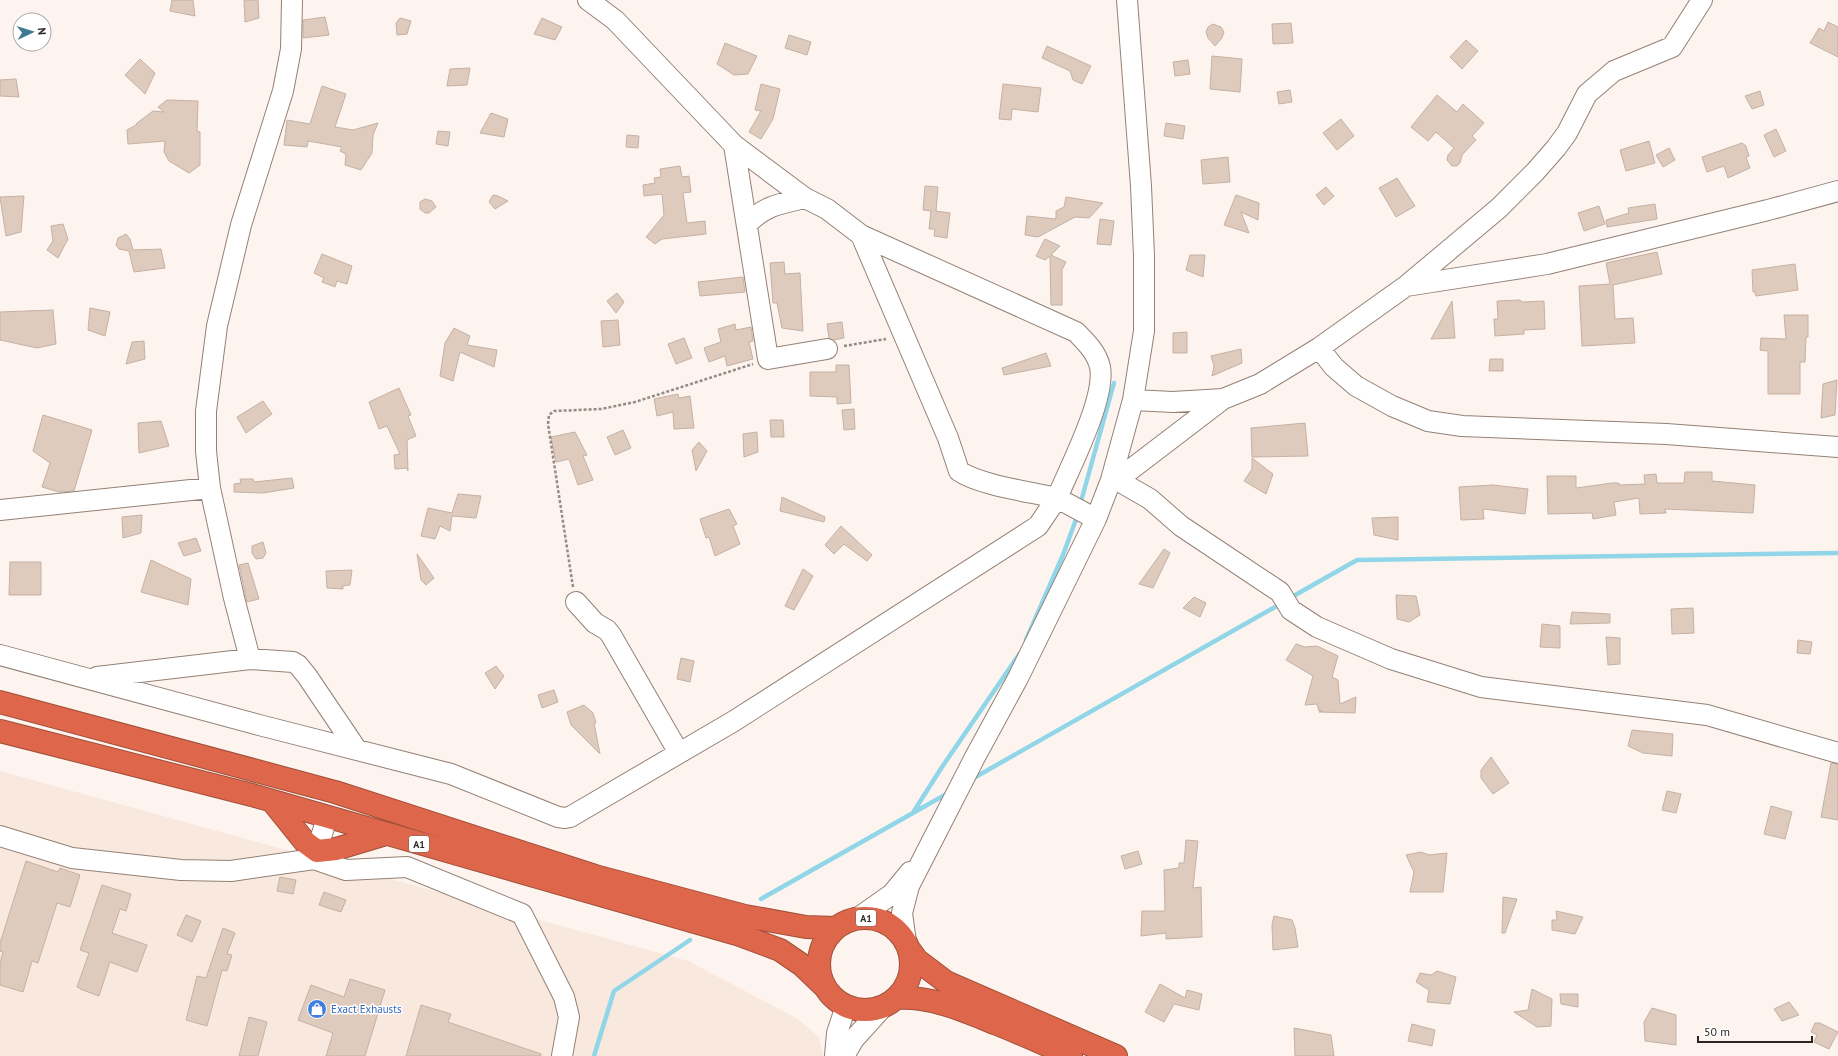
<svg xmlns="http://www.w3.org/2000/svg" width="1838" height="1056" viewBox="0 0 1838 1056" font-family="'PT Sans',sans-serif">
<style>
.built{fill:#f8e8dd}
.lines{fill:none;stroke-linecap:round;stroke-linejoin:round}
.stream{stroke:#90d6e8;stroke-width:4.5}
.building{fill:#dfcbbd;stroke:#c5b1a4}
.minor-casing{stroke:#948175;stroke-width:22}
.highway-casing{stroke:#a0503b;stroke-width:24}
.path{stroke:#938b85;stroke-width:2.5;stroke-dasharray:3 2;stroke-linecap:butt}
.minor{stroke:#fff;stroke-width:20}
.highway{stroke:#de664a;stroke-width:22}
.labels{text-anchor:middle;stroke-width:3;stroke-linejoin:round;paint-order:stroke}
.shield{fill:#fff;stroke:#6c6763;stroke-width:1}
.shield-label{font-size:10px;font-weight:bold;fill:#2d2620}
.shop-label{font-size:11px;fill:#366cbe;stroke:#fff;text-anchor:start}
</style>
<rect width="100%" height="100%" fill="#fdf4ef"/>
<path class="built" d="M0,771L688,961L796,1018L819,1037L823,1056H0Z"/>
<g class="lines">
<path class="stream" d="M1080,505L1114,383
M1290,598L1357,560L1838,553
M1026,640L1063,555L1078,514
M972,779L1282,603
M914,811L942,767L1020,653
M761,899L950,792
M594,1056L614,991L690,940"/>
</g>
<path class="building" d="M172,0H193L195,16L170,11Z
M244,0H258L259,18L245,22Z
M325,17L329,35L303,38V20Z
M400,18L411,21L407,34L397,35L396,23Z
M542,18L562,27L555,40L534,34Z
M1828,22L1838,27V57L1810,43L1819,28L1824,31Z
M1291,23L1293,43L1273,44L1272,24Z
M1213,24L1221,27L1224,32L1222,38L1215,46L1208,38L1206,32L1208,27Z
M789,35L811,42L807,55L785,48Z
M1466,40L1478,51L1462,69L1450,57Z
M725,43L757,56L748,74L734,75L717,64Z
M1047,46L1091,66L1082,84L1073,80L1070,71L1042,58Z
M1212,56L1242,59L1240,92L1210,89Z
M140,59L155,73L145,94L125,75Z
M1188,60L1190,74L1175,76L1173,62Z
M470,68L467,85L447,86L450,69Z
M16,79L19,97L0,96V80Z
M761,84L780,89L773,119L761,139L749,132L761,111L755,110Z
M1003,84L1041,88L1038,112L1012,109L1011,120L999,119Z
M322,86L346,94L335,127L353,130L378,123L373,135L372,153L361,170L345,165L346,154L340,151L342,147L308,141L307,147L284,145L287,120L310,124Z
M1290,90L1292,102L1279,104L1277,92Z
M1760,91L1764,105L1752,109L1745,96Z
M1437,95L1457,112L1463,104L1484,123L1472,136L1476,140L1462,155L1460,163L1457,166H1452L1447,160L1448,155L1454,148L1436,132L1428,141L1411,127Z
M167,100L198,101L197,131L200,132V165L189,173L169,161L164,152L165,141L128,144L127,130L136,125L137,123L153,111L164,112L158,107Z
M491,113L508,119L504,137L480,133Z
M1341,119L1354,136L1337,150L1323,133Z
M1166,123L1185,126L1183,139L1164,136Z
M1776,129L1786,151L1774,157L1764,135Z
M438,131L450,132L448,146L436,144Z
M627,135L639,136L638,148L626,147Z
M1649,141L1655,163L1626,171L1620,150Z
M1742,143L1746,146L1749,156L1746,157L1750,168L1728,178L1724,166L1707,172L1702,157Z
M1669,148L1675,160L1663,167L1656,155Z
M1228,157L1230,182L1203,184L1201,160Z
M680,166L682,177L689,176L691,192L683,193L687,223L705,221L706,234L662,239L655,244L646,237L664,215L662,194L644,196L643,185L655,183L654,178L661,177L660,169Z
M1397,178L1415,206L1396,217L1379,188Z
M925,186L938,187L936,211L950,213L947,238L934,236L935,229H929L931,211L923,210Z
M1326,187L1334,196L1324,205L1316,195Z
M493,195L498,196L508,201L495,209L489,202Z
M1236,195L1259,203L1258,220L1241,212L1249,233L1224,225Z
M24,196L21,232L6,236L0,197Z
M1066,197L1103,203L1089,218L1075,217L1038,237L1025,235L1027,216L1056,219V211L1064,207Z
M425,199L432,201L436,207L429,213H425L420,209V202Z
M1655,204L1657,219L1607,227L1606,220L1629,213L1628,208Z
M1599,206L1605,224L1584,231L1578,213Z
M1100,219L1114,221L1111,245L1097,244Z
M63,224L68,239L58,258L47,250L53,241L51,226Z
M126,234L130,239L133,250L161,249L165,268L134,272L129,251L119,249L116,245L118,238Z
M1045,239L1060,246L1051,255L1066,262L1062,270V305H1051L1050,256L1045,260L1036,256Z
M1657,252L1662,274L1613,285L1615,319L1633,318L1635,343L1582,346L1579,286L1610,284L1606,263Z
M322,254L352,266L347,284L337,281L335,287L322,282L324,278L314,273Z
M1190,255H1205L1203,277L1186,270Z
M784,262L785,274L800,273L803,331L782,328L777,303H773L770,263Z
M1795,264L1798,290L1756,296L1755,292H1753L1752,270Z
M743,277L745,292L700,296L698,282Z
M617,293L624,302L616,313L607,301Z
M1520,300L1522,302L1544,301L1545,329L1524,330V334L1495,336L1494,319H1498L1497,301Z
M1452,301L1455,338L1431,339Z
M90,308L110,312L105,336L88,330Z
M53,310L56,344L37,348L0,340V312Z
M1784,315H1808V337H1806L1805,362H1800V394H1768V351L1760,350L1761,338L1786,339Z
M618,320L620,345L603,347L601,321Z
M842,322L844,338L833,340L829,338L827,324Z
M735,324L736,330L751,327L753,341L749,342L753,359L727,366L725,356L709,362L704,348L721,342L718,329Z
M454,328L470,336L467,345L497,350L494,367L460,352L453,381L440,376L445,343Z
M1187,332V353H1173V333Z
M684,338L692,358L676,364L668,344Z
M144,341L145,359L126,364L132,342Z
M1241,349L1242,363L1212,376L1214,366L1211,356Z
M1046,353L1051,366L1004,375L1002,368Z
M1490,359H1503V371H1489Z
M836,365H849L851,403L837,404V397L810,396V372H836Z
M1837,380L1835,415L1821,418L1823,384Z
M399,388L411,415L408,416L416,436L407,440L408,471L407,468L395,469L394,455L400,454L387,426L379,429L369,402Z
M678,394L679,398L690,396L694,428L674,429L673,412L657,416L654,399Z
M263,401L272,414L246,433L237,417Z
M854,409L855,429L844,430L842,410Z
M43,415L92,430L74,491L59,492L42,487L50,463L33,451Z
M770,420H783L784,437H771Z
M161,421L169,446L139,453L138,423Z
M1305,423L1308,456L1252,457L1251,428Z
M623,430L631,448L615,455L607,437Z
M575,432L587,455L583,456L593,480L578,485L569,459L556,462L551,437Z
M757,432L758,452L744,457L743,434Z
M699,442L707,451L696,471L692,450Z
M1252,458L1273,474L1266,494L1244,481L1252,469Z
M1685,472H1712V481L1755,485L1753,513L1665,509L1666,513L1640,514L1639,498L1614,502L1616,515L1593,519L1592,513L1548,514L1547,476H1576V488L1612,483H1619V485L1645,484L1644,475L1656,474L1657,483H1684Z
M292,478L294,488L263,493L234,492V484L241,483L240,479H253L254,482Z
M1493,485L1528,489L1525,514L1483,509L1484,519L1461,520L1459,487Z
M458,494L481,496L476,518L452,516L450,531L440,526L435,539L421,536L428,508L452,513Z
M782,497L825,517L824,522L780,511Z
M729,509L737,524L733,526L740,544L715,556L709,537L706,538L700,519Z
M142,515L141,533L123,538L122,517Z
M1398,517V540L1374,535L1372,518Z
M841,526L872,555L867,561L844,544L834,554L825,545Z
M196,538L201,551L184,556L178,543Z
M263,542L266,553L263,558L256,559L252,553V546Z
M1164,549L1170,553L1153,588L1139,584Z
M417,554L434,578L426,585L421,580Z
M151,560L191,579L188,605L141,592Z
M10,562H41V595H9Z
M248,563L259,599L247,602L239,565Z
M803,569L813,576L794,610L785,606Z
M352,570L350,585L343,586V589L327,588L326,571Z
M1396,595L1416,596L1420,615L1409,622L1397,619Z
M1194,597L1206,603L1200,617L1183,608Z
M1693,608L1694,633L1672,634L1671,609Z
M1572,612L1610,614V623L1570,624Z
M1542,624L1560,626V648L1540,647Z
M1606,637L1620,638V664L1608,665Z
M1798,640L1812,642L1810,654L1797,653Z
M1296,644L1305,647L1317,646L1338,656L1332,677L1338,680L1340,704L1356,697L1355,713L1319,712L1323,711H1319L1317,704L1305,705L1313,676L1286,660Z
M681,658L694,661L690,682L677,679Z
M496,666L504,676L495,689L485,673Z
M554,690L558,702L542,708L538,695Z
M584,705L593,713L596,723H594L600,754L571,725L567,712Z
M1632,730L1673,734L1672,756L1643,753L1628,746Z
M1491,757L1509,783L1493,794L1481,778V770Z
M1831,763L1838,764V820L1821,817Z
M1667,791L1681,794L1676,813L1662,810Z
M1771,806L1792,812L1785,839L1764,834Z
M1186,840L1198,841L1193,888L1201,887L1202,937L1166,939V933L1141,936L1142,911H1165L1164,870L1179,868V863H1184Z
M1138,851L1142,864L1125,869L1121,856Z
M1421,852L1429,855L1447,853L1443,892H1410L1414,872L1406,855Z
M26,861L58,872L60,868L80,875L70,907L57,903L38,963L32,961L23,992L0,985V963L3,952L0,951V943Z
M280,877L296,880L293,894L277,891Z
M102,885L131,894L126,911L120,909L112,933L147,945L137,972L110,962L99,996L80,989V988L77,987L89,953L80,950Z
M324,892L346,900L341,912L319,905Z
M1503,897L1517,899L1505,933H1502Z
M1556,911L1583,917L1575,934L1552,930V920H1557Z
M186,915L201,921L192,942L177,935Z
M1274,916L1292,920L1295,928L1298,947L1273,950L1272,925Z
M223,928L235,933L227,954L232,955L227,971L222,970L207,1026L186,1020L197,976L206,978Z
M1437,971L1456,977L1450,1004L1427,1002L1429,990L1416,982L1420,973L1431,975Z
M350,979L385,990L365,1056H326L333,1033L298,1020L311,985L344,997Z
M1160,984L1185,998L1187,990L1202,994L1199,1010L1174,1004L1164,1022L1145,1012Z
M1532,989L1552,999L1551,1026L1537,1027L1514,1012L1528,1010Z
M1560,994H1578V1007L1561,1004Z
M1789,1002L1799,1015L1782,1021L1774,1009Z
M421,1005L451,1014L448,1022L541,1054V1056H406Z
M1652,1008L1676,1015V1045L1645,1041L1644,1022Z
M249,1017L267,1022L258,1056H239Z
M1815,1023H1820L1838,1032L1829,1049L1814,1042L1817,1035L1811,1032Z
M1412,1024L1435,1030L1432,1046L1408,1041Z
M1294,1028L1331,1035L1334,1056H1295Z"/>
<g class="lines">
<g class="minor-casing">
<path id="minor" d="M588,0L615,20L734,145L805,198L827,209L861,235L1076,332C1086,342 1097,353 1100,367C1106,398 1070,467 1057,498L1096,519
M734,145L768,359L827,349
M747,224C766,205 779,204 805,198
M1406,286L1547,264L1768,210L1838,191
M1319,348L1334,367L1356,386L1392,406L1428,421L1462,426L1666,434L1838,447
M1133,400L1173,402L1223,399L1260,384L1319,348L1406,286L1499,208L1535,172L1556,148L1567,133L1587,94L1614,71L1672,47L1702,0
M1111,480H1117L1150,499L1181,526L1280,592L1291,610L1317,627L1391,659L1481,687L1707,715L1838,753
M1117,480L1223,399
M0,510L210,488
M576,602L595,623L607,630L611,635L679,753
M0,655L263,726L451,774L558,817L565,818L570,817L734,721L1038,526L1057,498C1031,492 979,485 959,471L948,438L861,235
M250,659L234,598L210,488L206,451V411L217,326L241,225L283,91L291,49L292,0
M97,677L250,659L293,662L298,665L307,676L357,750
M0,836L72,858L181,870L231,871L314,859L346,870L407,867L522,914L564,997L569,1017L562,1056
M314,859L327,818
M858,918L892,894L910,872
M906,942L902,913L909,886L975,757L1018,678L1096,519L1111,480L1133,400L1144,331V256L1141,186L1127,0
M835,1056L837,1033L846,1006
M844,1056L854,1039L883,1007"/>
</g>
<g class="highway-casing">
<path id="highway" d="M0,702L335,792L595,876L745,916L806,927L836,928
M0,731L252,795L740,935L780,950L802,965L825,987
M272,801L305,842L317,851L336,849L386,834
M819 964a46 46 0 1 1 92 0a46 46 0 1 1-92 0Z
M909,949L917,960L946,982L1116,1056
M897,998C932,996 965,1011 997,1024C1022,1034 1047,1045 1071,1056"/>
</g>
<path class="path" d="M844,346L886,339
M573,587L548,424L549,415L554,411L601,409L635,402L753,364"/>
<use href="#minor" class="minor"/>
<use href="#highway" class="highway"/>
</g>
<defs>
<g id="shop-disc" transform="scale(1)"><circle r="9.5" fill="#3f7fe0" stroke="#fff"/><path d="M-5-2.5h2.3a2.7 3.5 0 0 1 5.4 0H5L5.5 6h-11ZM-1.5-2.5h3a1.5 2.3 0 0 0-3 0Z" fill="#fff"/></g>
</defs>
<g fill-rule="evenodd">
<use href="#shop-disc" x="317" y="1009"/>
</g>
<g class="labels">
<g class="shield">
<rect x="409" y="836" width="20" height="16" rx="3"/>
<rect x="856" y="910" width="20" height="16" rx="3"/>
</g>
<g class="shield-label">
<text x="419" y="848">A1</text>
<text x="866" y="922">A1</text>
</g>
<g class="shop-label">
<text x="331" y="1013">Exact Exhausts</text>
</g>
</g>
<g transform="translate(32 32) rotate(86)"><circle r="19" fill="#ffffff" stroke="#aba8a6"/>
<path d="M0-3L7 15L0 10L-7 15Z" fill="#3f7a92"/>
<text y="-6" font-size="11" font-weight="bold" text-anchor="middle" fill="#2d2620">N</text>
</g>
<path d="M1698 1036v6h114v-6" fill="none" stroke="#2d2620" stroke-width="2"/>
<text x="1704" y="1036" font-size="12" fill="#2d2620" stroke="#ffffff" stroke-width="3" paint-order="stroke">50 m</text>
</svg>
